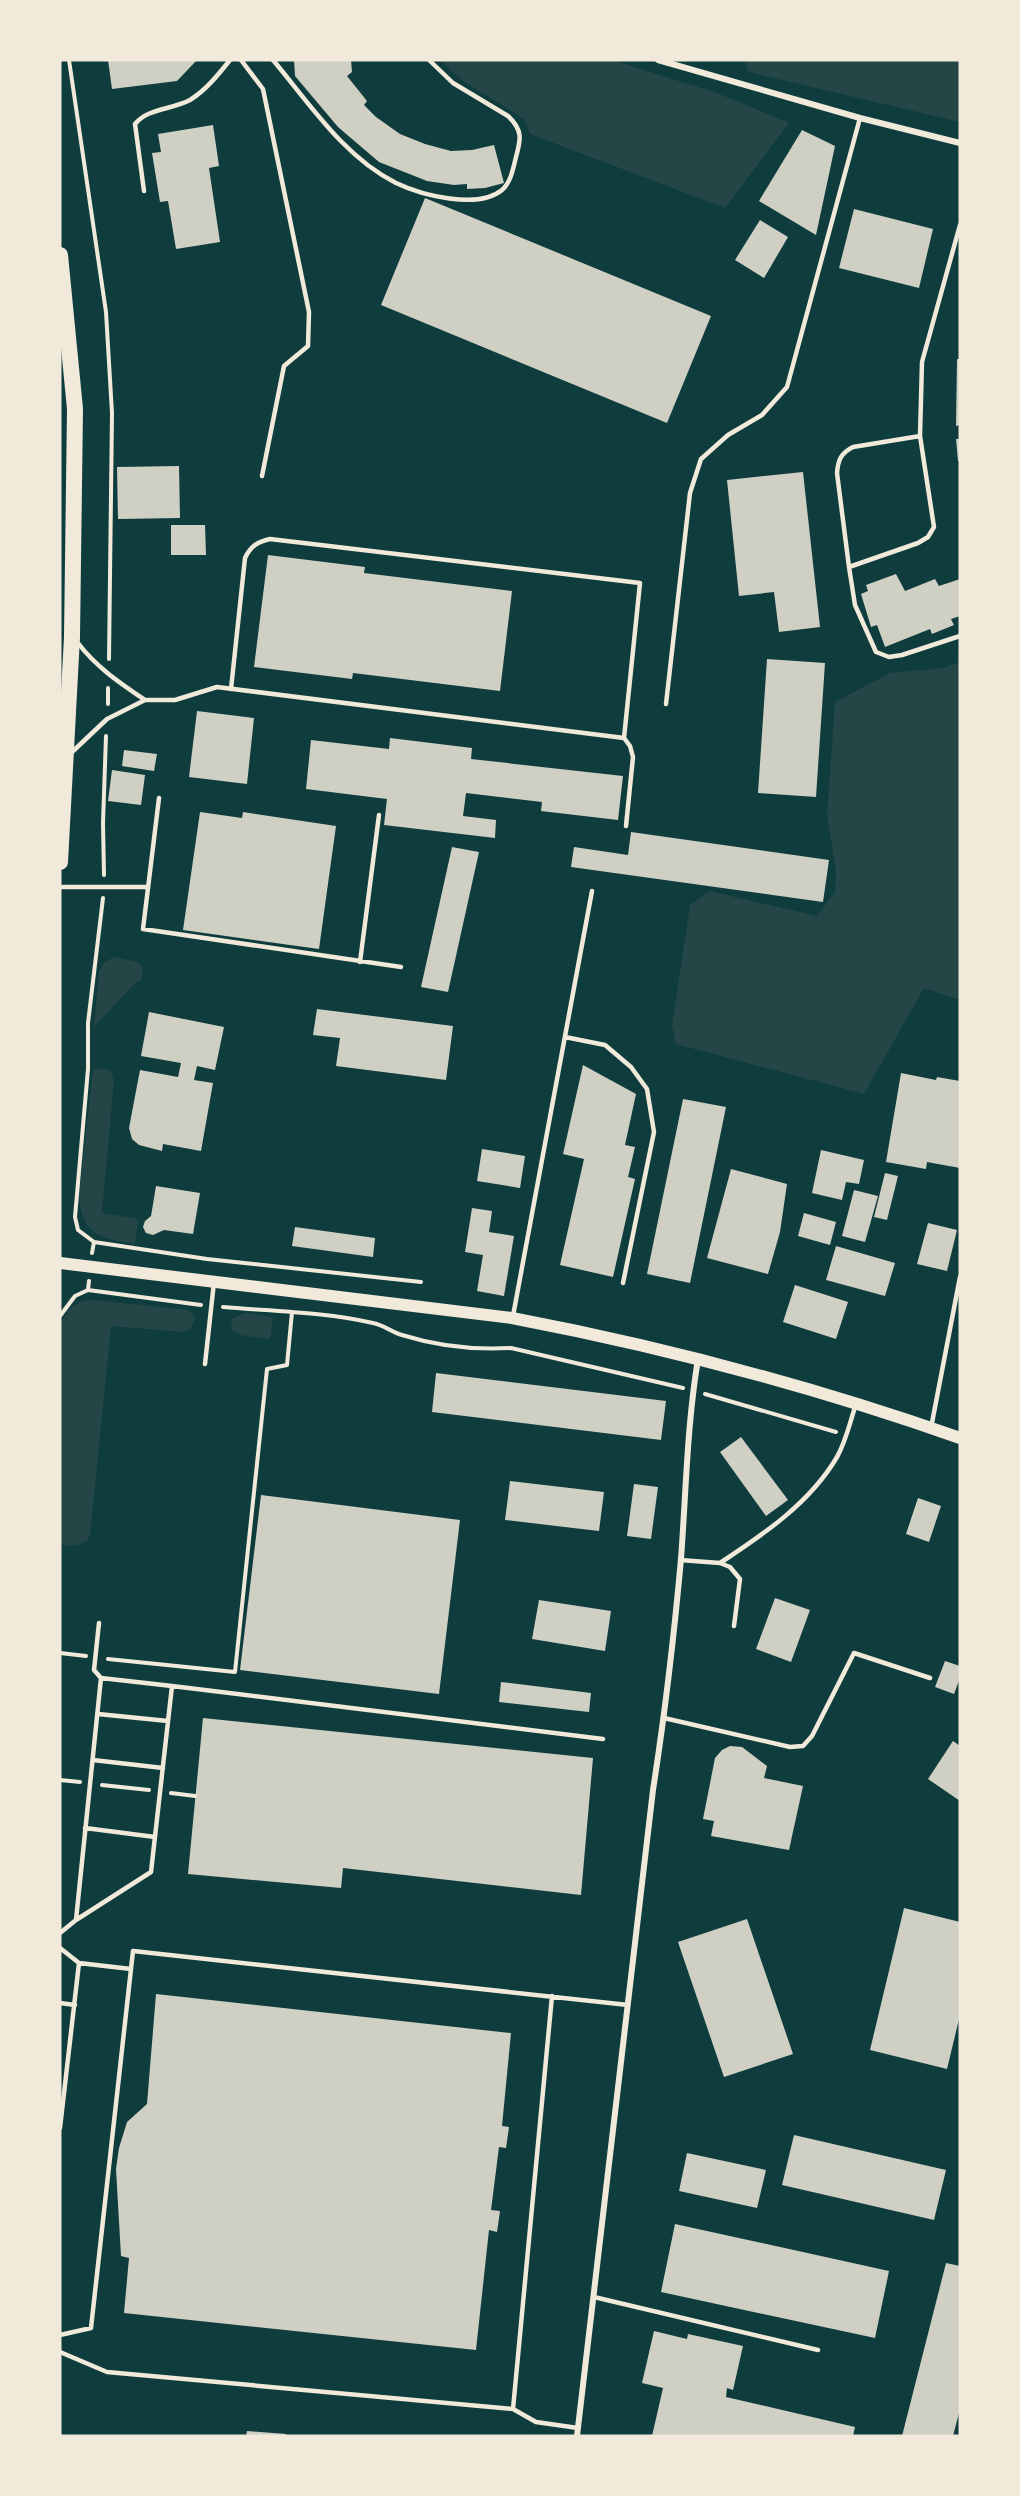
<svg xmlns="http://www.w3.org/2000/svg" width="1020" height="2496" viewBox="0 0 1020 2496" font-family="'PT Sans',sans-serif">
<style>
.green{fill:#244646}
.building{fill:#cfcfc3}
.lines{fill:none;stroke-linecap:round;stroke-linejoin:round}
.path{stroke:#f1e9da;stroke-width:4}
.service{stroke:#f1e9da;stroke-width:4.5}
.minor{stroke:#f1e9da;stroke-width:6}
.secondary{stroke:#f1e9da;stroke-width:12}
.trunk{stroke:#f1e9da;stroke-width:16}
</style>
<rect width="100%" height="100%" fill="#0f3d3e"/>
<path class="green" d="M440,60H612L717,93L789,123L725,208L530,134L524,119L460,79Z
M755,60H960V122L748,72L745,62Z
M960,662V1000L924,988L864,1094L676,1044L672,1026L690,905L709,891L817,916L835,892L836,871L827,815L835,702L890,673L943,668Z
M114,957L138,962L143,968L141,981H137L94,1027L99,971L105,962Z
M104,1068L111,1071L114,1081L102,1213L138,1219L135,1244C102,1239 83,1235 79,1199L93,1070Z
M93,1300L189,1310L195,1318C193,1325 191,1330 183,1332L111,1326L90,1535L86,1542C77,1546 70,1547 60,1544V1328C65,1310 75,1301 93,1300Z
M245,1313L273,1317L270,1339L240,1335L231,1330L232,1319Z"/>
<path class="building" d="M108,60H197L177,81L112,89Z
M294,60H351L352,72L347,76L367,101L364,105L376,117L400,134L425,144L451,151L472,150L494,145L504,183L485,188L467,189V184L454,185L427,181L379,162L338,127L295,76Z
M213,125L219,166L209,168L220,242L176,249L168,201L160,202L152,153L161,152L158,134Z
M802,130L835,146L816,235L759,201Z
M425,198L711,316L667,423L381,305Z
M854,209L933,229L919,288L839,268Z
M760,220L788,237L764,278L735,260Z
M957,359H960V425L956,426Z
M956,439H960V461H958Z
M179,466L180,518L118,519L117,467Z
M803,472L820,627L779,632L774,592L739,596L727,480Z
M171,525H205L206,555H171Z
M268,555L365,567L364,573L512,591L500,691L353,673L352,679L254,667Z
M896,574L905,591L935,579L939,586L960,579V616L951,619L954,625L932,634L930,629L885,647L877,625L871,627L861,594L868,591L866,585Z
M767,659L825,663L816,797L758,793Z
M197,711L254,718L247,784L189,777Z
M390,738L472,748L471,759L623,776L618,820L541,811L542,802L466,793L463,816L496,820L495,838L384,825L387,799L306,789L311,740L389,749Z
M124,750L157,754L154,771L122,766Z
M112,770L145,775L141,805L108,801Z
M200,812L242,818L243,812L336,826L319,949L183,930Z
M631,832L829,860L823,902L571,867L574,847L628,855Z
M452,847L479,852L448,992L421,987Z
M317,1009L453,1026L446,1080L336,1066L340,1038L313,1035Z
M149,1012L224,1027L215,1070L197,1066L194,1080L213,1083L201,1151L163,1144L162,1151L139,1145L132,1139L129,1128L140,1070L178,1077L181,1063L141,1056Z
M583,1065L636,1094L625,1145L635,1147L628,1177L635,1179L613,1277L560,1265L584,1159L563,1154Z
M901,1073L936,1080L937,1077L960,1081V1168L927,1162L926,1169L886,1162Z
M683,1099L726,1107L690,1283L647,1274Z
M482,1149L525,1156L520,1188L477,1181Z
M821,1150L864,1160L859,1184L846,1182L842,1200L812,1193Z
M731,1169L787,1184L780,1232L768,1274L707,1258Z
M885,1173L898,1176L887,1220L874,1217Z
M156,1186L200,1193L193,1234L164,1230L153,1235L146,1233L143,1227L145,1221L151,1216Z
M854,1190L878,1196L865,1242L842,1236Z
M472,1208L492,1211L489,1232L514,1236L504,1296L477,1291L483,1255L465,1252Z
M804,1213L836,1222L830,1245L798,1236Z
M928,1223L957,1230L947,1271L917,1264Z
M295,1227L375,1238L373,1257L292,1246Z
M836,1246L895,1263L885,1296L826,1280Z
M795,1285L848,1302L836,1339L783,1322Z
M436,1373L666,1401L661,1440L432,1412Z
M741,1437L788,1500L766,1516L720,1452Z
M510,1481L604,1492L599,1531L505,1520Z
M634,1484L658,1487L651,1539L627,1536Z
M261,1495L460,1520L439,1694L240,1670Z
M918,1498L941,1506L929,1542L906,1534Z
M775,1598L810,1610L791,1662L756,1649Z
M539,1600L611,1611L605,1651L532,1639Z
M945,1661L960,1666V1678L954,1694L935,1687Z
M501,1682L591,1693L589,1712L499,1702Z
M203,1718L593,1758L581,1895L343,1868L341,1888L188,1874Z
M953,1741L960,1746V1801L928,1779Z
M730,1746L742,1747L767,1766L764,1778L803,1786L789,1850L711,1836L714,1821L703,1819L715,1758L722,1750Z
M904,1908L960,1922V2015L947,2069L870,2050Z
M747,1919L793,2054L724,2077L678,1942Z
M156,1994L511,2033L502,2126L509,2127L506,2148L499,2147L491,2210L500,2211L497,2232L489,2230L476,2350L124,2313L129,2258L121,2256L116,2169L119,2148L127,2122L147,2104Z
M794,2135L946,2170L934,2220L782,2185Z
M687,2153L766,2170L757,2208L679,2191Z
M675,2224L889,2271L875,2338L661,2292Z
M946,2263L960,2266V2409L953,2436H902Z
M654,2331L687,2339L688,2334L743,2346L733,2390L727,2388L726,2397L855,2427L853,2436H652L663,2388L642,2383Z
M247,2431L286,2434L285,2436H246Z"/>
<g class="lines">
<path class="path" d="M69,60L106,312L112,413L109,659
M108,704V688
M104,875L103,823L106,736
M94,1242L207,1259L421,1282
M92,1253L94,1242L78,1230L75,1217L88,1069V1023L103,898
M88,1290L201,1305
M223,1307C270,1311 327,1312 373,1323C383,1325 392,1332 402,1335C437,1346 476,1350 511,1348L683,1388
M60,1316L75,1296L88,1290L89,1281
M705,1394L836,1432
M60,1653L86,1656
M108,1659L235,1672L267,1369L287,1365L292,1312
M60,1780L80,1782
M102,1785L149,1790
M171,1793L195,1796"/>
<path class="service" d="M241,60L263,89L309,312L308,346L284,366L262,476
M273,60C309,103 344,157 396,183C421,195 478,210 502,190C511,182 513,169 516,157C521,139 523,130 508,116L453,83L429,60
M144,191L135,124C148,108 171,110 190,100C206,90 218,75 230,60
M920,436L853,447C841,453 838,460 837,473L849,567L918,543L928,537L934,527L920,436L922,362L960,225
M849,567L855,605L876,652L889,657L902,655L960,636
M231,689L245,558C251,546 257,542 270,539L640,583L624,738L630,746L633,757L626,826
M145,700H175L217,687L624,738
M666,704L690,493L701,459L728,435L762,415L787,387L860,118
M71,753L107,719L145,700C120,683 96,667 78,643
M159,798L143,929L401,967
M60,887H148
M360,962L379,815
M565,1037L605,1045L631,1067L647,1089L654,1132L623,1283
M513,1316L592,891
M205,1364L214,1282
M931,1428L960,1277
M680,1560L720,1563L730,1567L740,1579L734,1626
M720,1563C764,1534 810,1503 837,1457C846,1441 850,1422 856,1404
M172,1686L603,1739
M98,1714L168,1721
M664,1718L790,1747L803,1746L812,1736L854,1653L930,1678
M93,1760L163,1768
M85,1828L155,1837
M76,1920L101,1678
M60,1933L76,1920L151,1872L172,1686L101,1678L94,1670L99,1623
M60,1948L79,1963L131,1969
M60,2003L75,2005
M60,2128L79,1963
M594,2297L818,2350
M60,2335L91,2328L133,1951L628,2005
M60,2352L107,2372L513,2409L536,2422L578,2428
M513,2409L552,1996"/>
<path class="minor" d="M658,60L860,118L960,143
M577,2436L653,1790C665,1713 674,1636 681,1559C686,1492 687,1425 698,1359"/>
<path class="secondary" d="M60,1263L512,1318C664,1347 815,1387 960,1438"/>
<path class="trunk" d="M60,255L75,409L72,637L60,862"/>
</g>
<rect width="1020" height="2496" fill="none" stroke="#f1e9da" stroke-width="123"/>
</svg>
